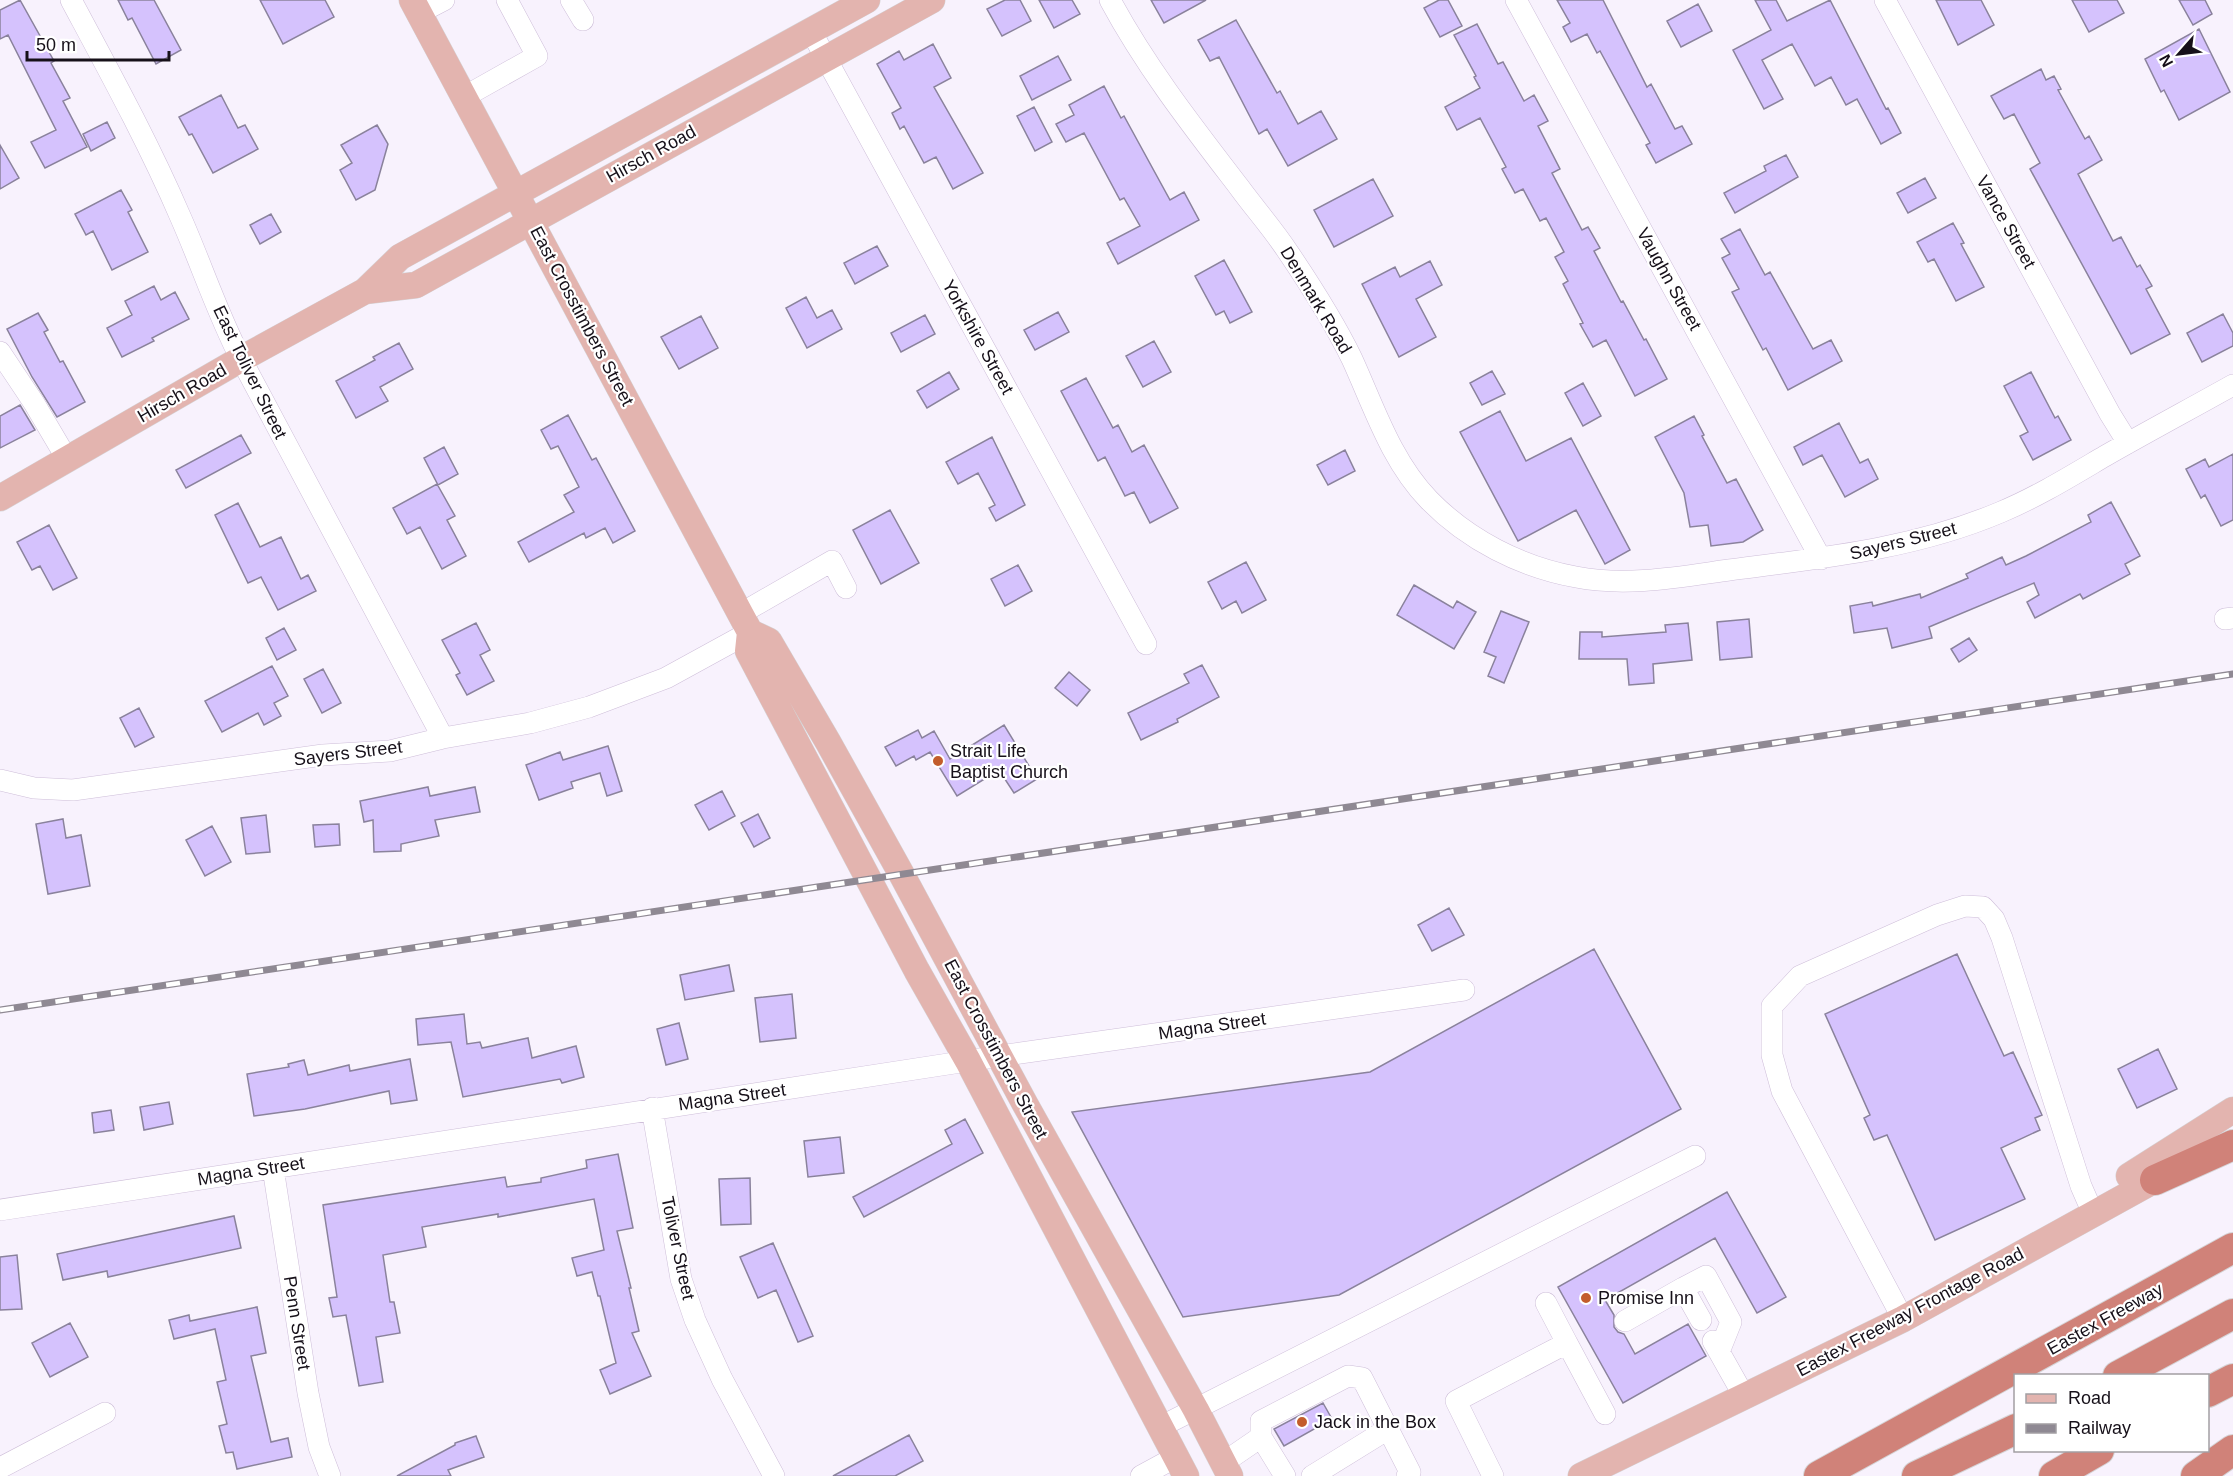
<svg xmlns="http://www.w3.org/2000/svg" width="2233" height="1476" viewBox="0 0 2233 1476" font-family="Helvetica,sans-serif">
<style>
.building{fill:#d5c2fd;stroke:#8a829c;stroke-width:1.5}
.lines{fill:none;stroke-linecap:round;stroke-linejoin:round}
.minor-casing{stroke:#cebed9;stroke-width:22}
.major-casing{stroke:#d5d4d6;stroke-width:27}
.highway-casing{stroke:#d5d4d6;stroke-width:32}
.minor{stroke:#fff;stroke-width:21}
.major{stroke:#e3b4af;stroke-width:26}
.highway{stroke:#d08279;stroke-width:30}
.rail-casing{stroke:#8f8993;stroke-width:7}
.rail{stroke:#fff;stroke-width:4.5;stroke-dasharray:14;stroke-linecap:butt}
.poi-dot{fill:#c35d2d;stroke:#fff;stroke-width:2}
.labels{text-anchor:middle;stroke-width:4.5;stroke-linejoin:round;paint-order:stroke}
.street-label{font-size:18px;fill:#161019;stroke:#fff}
.poi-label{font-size:18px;fill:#161019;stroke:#fff;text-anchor:start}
</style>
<rect width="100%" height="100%" fill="#f8f2fd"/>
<path class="building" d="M20,0L54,61L51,63L70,98L63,101L87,147L45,168L31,142L56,130L8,35L0,39V10Z
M118,0H154L181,50L156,64L132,18L128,20Z
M260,0H325L334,17L283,44Z
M1005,0H1020L1031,21L1002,36L987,9Z
M1039,0H1072L1080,14L1054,28Z
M1151,0H1206L1164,23Z
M1439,0H1448L1462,26L1440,37L1424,8Z
M1557,0H1603L1647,87L1651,84L1675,129L1682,126L1692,144L1656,163L1646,145L1650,143L1600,51L1597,53L1587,34L1571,42L1563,27L1570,23Z
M1755,0H1776L1787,21L1830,0L1886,109L1888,108L1901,133L1881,144L1857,99L1846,105L1831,77L1815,86L1792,44L1762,60L1783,99L1764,109L1733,50L1771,30Z
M1936,0H1981L1994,25L1958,45Z
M2072,0H2117L2124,13L2089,32Z
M2179,0H2205L2212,14L2193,25Z
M1698,4L1712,31L1681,47L1667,21Z
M1236,20L1277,93L1280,91L1298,124L1321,111L1337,139L1288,166L1267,129L1259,134L1219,57L1210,61L1198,40Z
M1477,24L1498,64L1503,62L1524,101L1534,95L1548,121L1538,126L1560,169L1552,173L1582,230L1588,227L1600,248L1594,251L1621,302L1623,301L1644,340L1646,339L1667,379L1635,396L1606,340L1593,347L1580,324L1583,323L1563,284L1568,281L1555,257L1564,252L1546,218L1540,221L1523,189L1515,193L1502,169L1506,167L1480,118L1457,130L1445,107L1480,88L1474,77L1476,76L1454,35Z
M2199,29L2230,92L2179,120L2164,90L2161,92L2145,59Z
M933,44L951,78L934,87L983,173L953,189L936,157L924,163L904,126L900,129L892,113L901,108L877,64L899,51L904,60Z
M1058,56L1071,80L1032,100L1020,76Z
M2041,69L2046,80L2054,76L2061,89L2058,90L2085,139L2089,136L2102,160L2078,174L2113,241L2121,237L2137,267L2140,265L2152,286L2146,289L2170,334L2131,354L2030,169L2040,163L2014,114L2004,119L1991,96Z
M1104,86L1121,118L1124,116L1170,200L1184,192L1199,220L1118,264L1107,243L1140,226L1124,198L1120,200L1084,133L1066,142L1056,124L1074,115L1069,105Z
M221,95L238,128L245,125L258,149L213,173L192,134L189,135L179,117Z
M1034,107L1052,142L1035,151L1017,116Z
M107,122L115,138L91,151L83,134Z
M377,125L388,144L375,190L356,200L340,170L352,163L341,145Z
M0,145L19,178L0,189Z
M1786,155L1798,177L1735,213L1724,193L1766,171L1764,166Z
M1925,178L1936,198L1908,213L1897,193Z
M1373,179L1393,216L1334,247L1314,210Z
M121,190L132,210L128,212L148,252L112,270L93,231L86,235L75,214Z
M271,214L281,232L260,244L250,225Z
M1953,223L1964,243L1961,244L1984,287L1956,301L1934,259L1928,262L1917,242Z
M1740,229L1765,275L1770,272L1813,349L1831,340L1842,361L1788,390L1766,348L1763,350L1732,292L1739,289L1722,258L1730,254L1721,239Z
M877,246L888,266L855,284L844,263Z
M1224,260L1252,312L1230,323L1224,311L1216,315L1195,276Z
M1430,261L1442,285L1416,299L1436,337L1399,357L1362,284L1395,267L1400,277Z
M154,286L161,300L175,292L189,319L152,338L154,341L122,357L107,328L132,315L125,301Z
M806,297L817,318L832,310L842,329L807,348L786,308Z
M1058,312L1069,332L1035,350L1024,330Z
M38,313L48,330L44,332L60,362L63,361L85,402L57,417L32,377L7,329Z
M2223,314L2233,333V346L2202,362L2187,333Z
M925,315L935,334L901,352L891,333Z
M701,316L718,348L679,369L661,337Z
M1154,341L1171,372L1143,387L1126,356Z
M399,343L413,369L380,387L388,401L356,418L336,381L375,360L373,357Z
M1492,371L1505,394L1482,405L1470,383Z
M949,372L959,389L927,408L917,391Z
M2031,372L2055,418L2058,416L2071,440L2033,460L2020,436L2028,432L2004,386Z
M1086,378L1113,428L1118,425L1132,452L1144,445L1178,508L1150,523L1134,492L1125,496L1105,457L1098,461L1061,391Z
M1583,383L1601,416L1583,426L1565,393Z
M20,405L35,430L0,448V416Z
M1500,411L1526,461L1571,438L1630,550L1605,564L1576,510L1518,541L1460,432Z
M568,415L592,460L596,458L635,531L613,543L605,528L586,538L584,533L529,562L518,542L574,512L564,495L579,487L558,446L551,449L541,430Z
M1694,416L1704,435L1702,436L1727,483L1736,479L1763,530L1743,542L1711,546L1708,525L1690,527L1684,493L1655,437Z
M1839,423L1860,463L1868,459L1878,479L1845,497L1822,455L1803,465L1794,447Z
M241,435L251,453L186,488L176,470Z
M992,437L1025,505L996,521L989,508L995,505L978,473L958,484L946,462Z
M444,447L458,474L438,485L424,458Z
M1345,450L1355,471L1328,485L1317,465Z
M2233,454V520L2221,526L2205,495L2201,498L2186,469L2205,459L2209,467Z
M437,484L455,516L447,520L466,556L442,569L420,527L407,534L393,508Z
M2111,502L2140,556L2125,564L2130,574L2083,599L2080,594L2035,618L2027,602L2039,595L2034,583L1929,627L1932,638L1892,648L1887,628L1854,633L1850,606L1872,602L1873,606L1920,594L1921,598L1968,578L1966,574L2002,557L2006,565L2026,556L2091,522L2088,515Z
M238,503L260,547L281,537L301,579L308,575L316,591L278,610L261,577L248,583L215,515Z
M890,510L919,563L881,584L853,530Z
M49,525L77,578L53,590L40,566L32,570L17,542Z
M1246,562L1266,600L1242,613L1236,601L1222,609L1208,582Z
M1018,565L1032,591L1005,606L991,579Z
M1414,585L1453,608L1457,601L1476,612L1454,649L1397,615Z
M1501,611L1529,622L1504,683L1488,676L1496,657L1484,652Z
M1749,619L1752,657L1720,660L1717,622Z
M476,623L490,650L480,655L494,681L467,695L456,675L460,673L442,640Z
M1688,623L1692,660L1653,664L1654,683L1629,685L1627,659H1579L1580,632H1602V637L1666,632L1665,625Z
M284,628L296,650L277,660L266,638Z
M1969,638L1977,650L1959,662L1951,649Z
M1202,665L1219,697L1177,719L1178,722L1141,740L1128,713L1189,683L1184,674Z
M272,666L288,696L274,703L281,716L264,725L258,713L222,732L205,701Z
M323,669L341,703L322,713L304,679Z
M1069,672L1090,690L1077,706L1055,688Z
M139,708L154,737L135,747L120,718Z
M1004,725L1037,779L1014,793L999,770L957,796L930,752L916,760L914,756L896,766L885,747L918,730L922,738L934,731L950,759Z
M608,746L622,791L607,796L600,773L571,782L573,788L539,800L526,765L560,752L563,760Z
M428,787L430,796L475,787L480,812L435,820L439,836L401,844V851L374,852L373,820L364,822L360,801Z
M722,791L735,816L709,830L695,805Z
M758,814L770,838L754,847L741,823Z
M266,815L270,852L246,854L241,818Z
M63,819L66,838L81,835L90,886L48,894L36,824Z
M339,824L340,845L315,847L313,825Z
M212,826L231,862L205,876L186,840Z
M1449,908L1464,935L1432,951L1418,925Z
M1594,949L1681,1109L1339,1295L1183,1317L1072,1112L1370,1072Z
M1957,954L2004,1056L2013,1052L2042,1115L2035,1118L2040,1130L2001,1148L2025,1199L1935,1240L1887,1135L1874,1140L1864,1118L1870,1115L1825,1014Z
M729,965L734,991L685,1000L680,975Z
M792,994L796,1038L760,1042L755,998Z
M464,1014L467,1044L480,1042L482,1048L528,1038L532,1058L576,1046L584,1077L562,1083L560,1079L463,1097L451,1042L418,1045L416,1019Z
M679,1023L688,1059L666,1065L657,1029Z
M2158,1049L2177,1089L2137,1108L2118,1069Z
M410,1059L417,1100L391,1104L389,1091L305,1109L254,1116L247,1074L289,1067L288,1064L304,1060L308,1075L349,1065L350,1071Z
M169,1102L173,1124L144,1130L140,1107Z
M111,1110L114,1130L94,1133L92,1113Z
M965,1119L983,1153L864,1217L853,1197L952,1144L945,1130Z
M840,1137L844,1173L808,1177L804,1141Z
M618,1154L633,1228L617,1231L631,1288H629L639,1331L632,1333L651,1376L610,1394L600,1370L616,1363L600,1296H598L592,1272L577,1276L572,1258L604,1250L594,1199L498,1217V1214L422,1227L426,1247L383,1255L390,1302H394L400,1333L376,1337L383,1382L359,1386L346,1315L333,1317L329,1298L337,1297L323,1205L505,1177L507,1187L541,1182V1178L587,1168L586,1160Z
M750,1178L751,1224L721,1225L719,1179Z
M1727,1192L1786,1297L1757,1313L1715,1238L1605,1300L1614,1315V1327L1618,1332L1624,1334L1635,1354L1688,1324L1706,1356L1623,1403L1558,1287Z
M234,1216L241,1248L108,1277L107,1271L63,1280L57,1254Z
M773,1243L813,1336L798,1342L776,1290L758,1298L740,1257Z
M17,1255L22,1309L0,1310V1257Z
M257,1307L266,1353L251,1356L271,1442L288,1438L292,1457L237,1469L233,1452L226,1453L219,1426L227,1424L217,1382L226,1380L215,1329L174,1339L169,1320L189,1315L190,1321Z
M70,1323L88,1357L50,1377L32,1343Z
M1323,1403L1332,1419L1284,1446L1274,1429Z
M909,1435L923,1461L895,1476H833Z
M476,1436L484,1457L448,1470L451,1476H397L455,1445V1443Z"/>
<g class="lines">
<g class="minor-casing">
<path id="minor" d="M71,0C109,71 148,142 180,216C201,263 217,313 241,359L443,738
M571,0L583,20
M1110,0C1146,67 1193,127 1239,187C1255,209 1273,229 1288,252C1311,286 1334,322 1352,359C1374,407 1391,461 1429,500C1468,540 1521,567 1576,577C1627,587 1679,577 1729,570C1822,558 1914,549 2001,512C2037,497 2071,476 2105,456C2147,432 2190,409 2233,385
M1516,0L1821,559
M1885,0L2110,414L2128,443
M419,13L444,0
M811,31L1146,644
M464,97L537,56L507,0
M0,352L34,403L67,459
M740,614L832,561L846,588
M2225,619L2233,618
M0,780L34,788L73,790L323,755L390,751L443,738L530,723L589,707L666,678L750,632
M652,1108L681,1279L695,1320L722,1379L774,1476
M273,1168L308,1393L319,1447L330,1476
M0,1210L1000,1056L1464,990
M1683,1288L1706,1276L1731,1322L1719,1352
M1546,1303L1567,1343
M1903,1319L1782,1091L1772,1055V1006L1800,976L1937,915L1965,906L1983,907L1994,919L2002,938L2081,1186L2088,1202
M1625,1321L1683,1288L1701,1320
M1713,1341L1745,1398
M1160,1427L1695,1156
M1261,1437V1421L1348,1376L1362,1378L1410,1472L1407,1476
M1223,1463L1261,1437L1285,1476
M0,1468L105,1413
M1141,1476L1176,1457
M1312,1476L1388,1429
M1493,1476L1456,1401L1567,1343L1605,1414"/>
</g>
<g class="major-casing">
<path id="major" d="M412,0L750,632L748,651L917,971L968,1061L1186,1476
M365,291L416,285L932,0
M0,498L241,359L365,291L400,257L867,0
M750,632L769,641L828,742L902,875L1025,1104L1196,1410L1230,1476
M2129,1176L2233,1110
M1581,1476L1903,1319L2173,1170"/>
</g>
<g class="highway-casing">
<path id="highway" d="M2155,1180L2233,1145
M2118,1376L2233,1314
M2208,1392L2233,1379
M1819,1476L2233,1248
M1917,1476L2016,1429
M2054,1476L2099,1450
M2196,1476L2233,1450"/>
</g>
<use href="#minor" class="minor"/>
<use href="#major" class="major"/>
<use href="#highway" class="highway"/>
<g class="rail-casing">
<path id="rail" d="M0,1010L2233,674"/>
</g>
<use href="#rail" class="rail"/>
</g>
<g class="poi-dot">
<circle cx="938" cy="761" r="6"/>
<circle cx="1586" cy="1298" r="6"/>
<circle cx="1302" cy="1422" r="6"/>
</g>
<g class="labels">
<g class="street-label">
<text transform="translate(651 154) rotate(-29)" y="6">Hirsch Road</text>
<text transform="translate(2006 222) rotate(61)" y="6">Vance Street</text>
<text transform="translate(1669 279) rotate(61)" y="6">Vaughn Street</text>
<text transform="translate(1316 300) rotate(59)" y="6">Denmark Road</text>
<text transform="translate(582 316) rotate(62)" y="6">East Crosstimbers Street</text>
<text transform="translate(978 337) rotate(61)" y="6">Yorkshire Street</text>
<text transform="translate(250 372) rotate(64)" y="6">East Toliver Street</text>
<text transform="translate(182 393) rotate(-30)" y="6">Hirsch Road</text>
<text transform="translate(1903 541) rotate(-14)" y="6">Sayers Street</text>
<text transform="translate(348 753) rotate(-7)" y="6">Sayers Street</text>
<text transform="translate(1212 1026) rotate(-8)" y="6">Magna Street</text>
<text transform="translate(996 1049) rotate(62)" y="6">East Crosstimbers Street</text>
<text transform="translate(732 1097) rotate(-8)" y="6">Magna Street</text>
<text transform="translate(251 1171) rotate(-9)" y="6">Magna Street</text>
<text transform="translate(678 1248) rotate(78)" y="6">Toliver Street</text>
<text transform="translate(1910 1312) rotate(-28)" y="6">Eastex Freeway Frontage Road</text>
<text transform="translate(2105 1319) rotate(-29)" y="6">Eastex Freeway</text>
<text transform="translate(297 1323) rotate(81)" y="6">Penn Street</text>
</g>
<g class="poi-label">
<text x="950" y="757">Strait Life<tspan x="950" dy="21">Baptist Church</tspan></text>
<text x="1598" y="1304">Promise Inn</text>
<text x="1314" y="1428">Jack in the Box</text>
</g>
</g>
<rect x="2014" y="1374" width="195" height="78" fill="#ffffff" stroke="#a29fa3" stroke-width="1.5"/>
<rect x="2026" y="1394" width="30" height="9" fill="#e3b4af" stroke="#a29fa3" stroke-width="1.5"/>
<text x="2068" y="1404" font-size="18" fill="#161019">Road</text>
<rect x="2026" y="1424" width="30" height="9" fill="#8f8993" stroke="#a29fa3" stroke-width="1.5"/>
<text x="2068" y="1434" font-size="18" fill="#161019">Railway</text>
<g transform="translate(2179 54) rotate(242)" stroke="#ffffff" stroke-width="4.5" paint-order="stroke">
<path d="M0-4.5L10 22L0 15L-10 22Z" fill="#161019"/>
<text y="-9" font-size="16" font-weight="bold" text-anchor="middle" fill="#161019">N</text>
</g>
<path d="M27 51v9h142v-9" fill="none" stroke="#161019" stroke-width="3"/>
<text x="36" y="51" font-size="18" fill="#161019" stroke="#ffffff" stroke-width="4.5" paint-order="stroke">50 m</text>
</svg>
